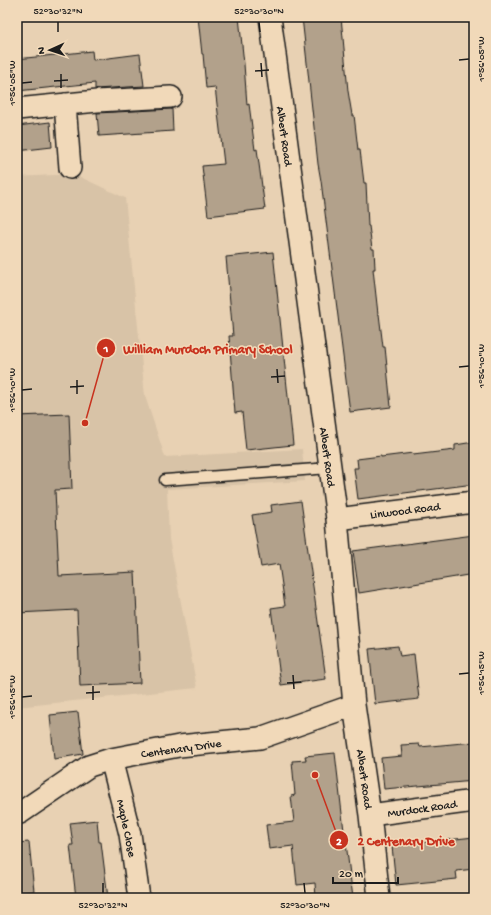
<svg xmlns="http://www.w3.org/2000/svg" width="491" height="915" viewBox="0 0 491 915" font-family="'Gochi Hand',sans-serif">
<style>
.built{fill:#d8c3a7}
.building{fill:#b2a18b;stroke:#1c1c1c}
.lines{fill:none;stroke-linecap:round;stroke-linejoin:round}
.lane-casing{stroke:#1c1c1c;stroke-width:13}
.street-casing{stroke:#1c1c1c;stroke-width:24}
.lane{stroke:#f1d9b9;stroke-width:10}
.street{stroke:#f1d9b9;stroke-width:21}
.ticks{fill:none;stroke:#1c1c1c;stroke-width:1.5}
.labels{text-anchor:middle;stroke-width:3;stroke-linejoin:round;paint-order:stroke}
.street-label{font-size:12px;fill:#1c1c1c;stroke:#f1d9b9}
.leader{fill:none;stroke:#c8321e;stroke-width:1.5}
.callout-dot{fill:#c8321e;stroke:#f1d9b9;stroke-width:1.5}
.mark-label{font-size:12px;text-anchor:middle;font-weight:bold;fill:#fff}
.callout-label{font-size:13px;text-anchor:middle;font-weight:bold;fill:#c8321e;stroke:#f1d9b9;stroke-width:3;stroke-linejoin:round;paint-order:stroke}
.neatline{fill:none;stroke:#1c1c1c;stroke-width:1.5}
.ticks-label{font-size:10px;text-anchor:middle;fill:#1c1c1c}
</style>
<rect width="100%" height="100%" fill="#e8d1b3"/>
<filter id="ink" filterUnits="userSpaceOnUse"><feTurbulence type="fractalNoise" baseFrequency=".025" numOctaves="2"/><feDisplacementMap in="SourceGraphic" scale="8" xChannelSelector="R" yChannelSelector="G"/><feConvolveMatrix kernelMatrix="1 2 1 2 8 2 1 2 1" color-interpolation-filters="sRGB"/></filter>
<g filter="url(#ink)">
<path class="built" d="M74,174L125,198L145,396L165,457L302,449L305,481L167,489L169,539L197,688L17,707V177Z"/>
<path class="building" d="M198,17H239L244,64L247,105L249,104L255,150L257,149L265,209L208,216L202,166L224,164L215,87L206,88L203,54H202Z
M302,17H341L348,91L352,115H354L358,150H360L364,183H366L368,226H369L372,249H374L375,269H373L378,314H379L383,347H385L391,407L350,412L321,181L318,164Z
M92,51L93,60L140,54L144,86L95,89V83L17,91V59Z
M172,109L173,131L99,136L97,113Z
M50,122L52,147L17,151V126Z
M273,252L293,445L246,450L242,412L235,413L229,336H233L226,257Z
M69,414L72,489L55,490L59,576L135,572L140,683L80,686L77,610L17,613V416Z
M474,442V484L358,499L354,468H358L357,459L381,456V457L413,453V455L455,450V445Z
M301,501L326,679L281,685L271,608L285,606L279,564L261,567L252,515L272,512L271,505Z
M474,535V574L359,593L353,551Z
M398,646L400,656L414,654L419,699L375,704L369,649Z
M78,712L83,754L54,759L50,715Z
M474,742V781L384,789L381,758L402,756L401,745L419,744L420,747Z
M335,753L344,831L347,851L353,898H316L315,883L297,885L293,846L269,849L266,825L294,822L291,796L295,795L292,761L306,760L305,756Z
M97,820L99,842H101L108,898H76L70,845H73L70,823Z
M474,837V869L456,871L457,879L396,885L392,846Z
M29,842L34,891L17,893V843Z"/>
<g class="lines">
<g class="lane-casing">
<path id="lane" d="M165,480L330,468"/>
</g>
<g class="street-casing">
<path id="street" d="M270,17L337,519L354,705L370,815L379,898
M65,104L70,168
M17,109L97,101L171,97
M337,519L474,502
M111,759L130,834L139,898
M17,813H20L89,766L111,759L179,746L260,738L354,705
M370,815L474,801"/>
</g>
<use href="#lane" class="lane"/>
<use href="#street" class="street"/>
</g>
</g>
<path class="ticks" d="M58,22V32M259,22L260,32M459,60L469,59M261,63L262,77M255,71L269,70M61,74V88M54,81L68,80M22,83L32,82M459,367L469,366M277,369L278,383M271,377L285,376M77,380V394M70,387L84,386M22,390L32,389M459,674L469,673M293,675L294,689M287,683L301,682M93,686V700M86,693L100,692M22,697L32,696M103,883V893M304,883L305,893"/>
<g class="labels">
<g class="street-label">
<text transform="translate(285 136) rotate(82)" y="4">Albert Road</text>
<text transform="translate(328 457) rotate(82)" y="4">Albert Road</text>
<text transform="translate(405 510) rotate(-7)" y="4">Linwood Road</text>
<text transform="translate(181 748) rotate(-8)" y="4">Centenary Drive</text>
<text transform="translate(365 779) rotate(82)" y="4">Albert Road</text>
<text transform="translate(422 808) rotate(-8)" y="4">Murdock Road</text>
<text transform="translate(127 828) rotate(78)" y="4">Maple Close</text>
</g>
</g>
<path class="leader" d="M85 423L106 348M315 775L339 840"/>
<g class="callout-dot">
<circle cx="85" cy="423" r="4"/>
<circle cx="315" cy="775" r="4"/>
<circle cx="106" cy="348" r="10"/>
<circle cx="339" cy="840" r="10"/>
</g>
<g class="mark-label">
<text x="106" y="352">1</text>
<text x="339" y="845">2</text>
</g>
<g class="callout-label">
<text x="208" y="353">William Murdoch Primary School</text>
<text x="406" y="845">2 Centenary Drive</text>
</g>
<rect width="491" height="915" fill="none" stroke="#f1d9b9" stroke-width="44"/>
<g transform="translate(50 50) rotate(267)" stroke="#f1d9b9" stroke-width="3" paint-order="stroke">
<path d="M0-3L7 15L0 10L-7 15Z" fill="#1c1c1c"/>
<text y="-6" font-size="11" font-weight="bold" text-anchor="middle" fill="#1c1c1c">N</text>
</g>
<path d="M333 877v6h65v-6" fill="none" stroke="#1c1c1c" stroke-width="2"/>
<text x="339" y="877" font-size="12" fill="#1c1c1c" stroke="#f1d9b9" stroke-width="3" paint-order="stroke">20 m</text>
<rect x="22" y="22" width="447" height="871" class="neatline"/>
<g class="ticks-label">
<text x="58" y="14">52°30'32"N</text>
<text x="259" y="14">52°30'30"N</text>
<text transform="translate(480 59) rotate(-90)" y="4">1°56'05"W</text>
<text transform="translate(11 83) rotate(-90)" y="4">1°56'05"W</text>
<text transform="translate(480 366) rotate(-90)" y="4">1°56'10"W</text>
<text transform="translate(11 390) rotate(-90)" y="4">1°56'10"W</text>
<text transform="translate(480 673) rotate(-90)" y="4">1°56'15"W</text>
<text transform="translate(11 697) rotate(-90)" y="4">1°56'15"W</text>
<text x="103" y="908">52°30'32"N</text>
<text x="305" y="908">52°30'30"N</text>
</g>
</svg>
